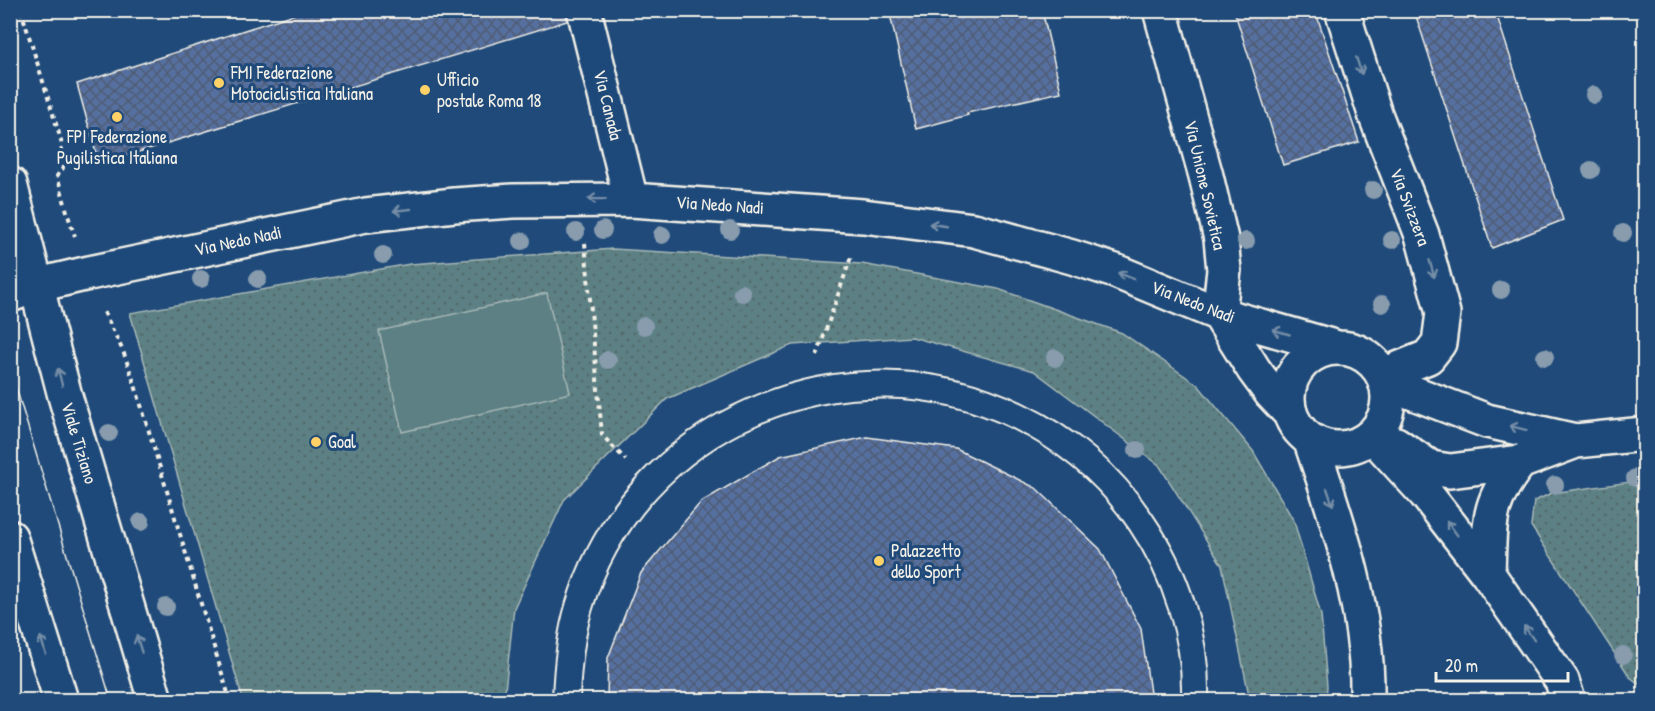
<svg xmlns="http://www.w3.org/2000/svg" width="1655" height="711" viewBox="0 0 1655 711" font-family="'Patrick Hand',sans-serif">
<style>
.grass{fill:url(#grass-dots);stroke:#a8b8b6;stroke-width:1.5}
.pitch{fill:#5c8084;stroke:#a8b8b6;stroke-width:1.5}
.building{fill:url(#building-cross-hatch);stroke:#f4f1e8;stroke-width:1.5}
.lines{fill:none;stroke-linecap:round;stroke-linejoin:round}
.lane-casing{stroke:#f4f1e8;stroke-width:30}
.street-casing{stroke:#f4f1e8;stroke-width:38}
.secondary-casing{stroke:#f4f1e8;stroke-width:38}
.path{stroke:#f4f1e8;stroke-width:4;stroke-dasharray:4.5 4.5;stroke-linecap:butt}
.lane{stroke:#1f4a7a;stroke-width:26}
.street{stroke:#1f4a7a;stroke-width:33}
.secondary{stroke:#1f4a7a;stroke-width:33}
.tram{stroke:#f4f1e8;stroke-width:1.5}
.tree{fill:#889cae}
.oneway{stroke:#748da6}
.poi-dot{fill:#ffd166;stroke:#1f4a7a;stroke-width:2}
.labels{text-anchor:middle;stroke-width:6;stroke-linejoin:round;paint-order:stroke}
.poi-label{font-size:18px;fill:#f4f1e8;stroke:#1f4a7a;text-anchor:start}
.street-label{font-size:18px;fill:#f4f1e8;stroke:#1f4a7a}
</style>
<defs>
<pattern id="grass-dots" width="8" height="8" patternUnits="userSpaceOnUse" patternTransform="scale(1.5)"><rect width="8" height="8" fill="#5c8084"/><path d="M2 2h.1M6 6h.1" fill="none" stroke="#536768" stroke-width="1.8" stroke-linecap="round"/></pattern>
<pattern id="building-cross-hatch" width="8" height="8" patternUnits="userSpaceOnUse" patternTransform="scale(1.5)"><rect width="8" height="8" fill="#5570a0"/><path d="M0 0l8 8M0 8l8-8" fill="none" stroke="#4f5c73"/></pattern>
</defs>
<rect width="100%" height="100%" fill="#1f4a7a"/>
<filter id="ink" filterUnits="userSpaceOnUse"><feTurbulence type="fractalNoise" baseFrequency=".0167" numOctaves="2"/><feDisplacementMap in="SourceGraphic" scale="12" xChannelSelector="R" yChannelSelector="G"/><feConvolveMatrix kernelMatrix="1 2 1 2 8 2 1 2 1" color-interpolation-filters="sRGB"/></filter>
<g filter="url(#ink)">
<path class="grass" d="M613,249L862,264L998,289L1122,333L1198,385L1253,451L1294,521L1321,615L1327,686L1326,700H1250L1222,565L1159,465L1034,371L912,337L792,345L667,399L564,500L514,608L504,700H243L130,313L410,264Z
M1644,480V688L1630,677L1531,526L1534,501L1552,493Z"/>
<path class="pitch" d="M547,293L570,393L402,432L379,331Z"/>
<path class="building" d="M307,10H566L567,21L99,164L77,84Z
M889,10H1042L1061,92L967,113L968,115L916,129Z
M1234,10H1315L1359,142L1283,165Z
M1414,10H1495L1563,220L1492,248Z
M867,437L956,449L1036,488L1100,549L1141,629L1151,700H607L608,658L641,573L701,502L780,456Z"/>
<g class="lines">
<g class="lane-casing">
<path id="lane" d="M566,700C567,669 570,637 579,607C633,423 847,332 1018,416C1068,440 1110,476 1141,522C1176,573 1197,638 1195,700"/>
</g>
<g class="street-casing">
<path id="street" d="M584,10L631,200
M1160,10L1206,176L1221,239L1224,270L1219,314L1254,370L1271,393L1288,411
M1342,10L1375,114L1422,235L1443,313L1439,343L1428,357L1383,375
M10,295L38,285L89,273L366,215L454,205L513,201L631,200L863,216L974,230L1072,257L1115,271L1219,314L1338,348
M1288 398a50 50 0 1 1 100 0a50 50 0 1 1-100 0Z
M1385,382L1487,421L1576,441
M1372,435L1426,494L1488,574L1562,681L1568,700
M1311,442C1339,525 1369,611 1367,700
M1396,444L1431,468L1450,471L1520,462L1576,441L1644,434
M10,537L61,700
M1488,574C1490,522 1486,504 1520,462"/>
</g>
<g class="secondary-casing">
<path id="secondary" d="M10,184L65,396L155,700"/>
</g>
<path class="path" d="M21,10L61,140L63,168L57,176C64,197 67,216 75,236
M585,243L602,435L626,460
M104,312L123,351L135,385L230,700
M817,356L851,257"/>
<use href="#lane" class="lane"/>
<use href="#street" class="street"/>
<use href="#secondary" class="secondary"/>
<path class="tram" d="M10,368L111,700"/>
</g>
<g class="tree">
<circle cx="1594" cy="95" r="9"/>
<circle cx="1591" cy="170" r="9"/>
<circle cx="1373" cy="190" r="9"/>
<circle cx="603" cy="230" r="9"/>
<circle cx="730" cy="230" r="9"/>
<circle cx="576" cy="232" r="9"/>
<circle cx="1623" cy="233" r="9"/>
<circle cx="662" cy="235" r="9"/>
<circle cx="1392" cy="240" r="9"/>
<circle cx="522" cy="241" r="9"/>
<circle cx="1246" cy="241" r="9"/>
<circle cx="383" cy="255" r="9"/>
<circle cx="201" cy="279" r="9"/>
<circle cx="258" cy="279" r="9"/>
<circle cx="1501" cy="290" r="9"/>
<circle cx="742" cy="293" r="9"/>
<circle cx="1382" cy="304" r="9"/>
<circle cx="644" cy="326" r="9"/>
<circle cx="1545" cy="357" r="9"/>
<circle cx="1055" cy="358" r="9"/>
<circle cx="608" cy="360" r="9"/>
<circle cx="109" cy="433" r="9"/>
<circle cx="1137" cy="450" r="9"/>
<circle cx="1635" cy="478" r="9"/>
<circle cx="1555" cy="485" r="9"/>
<circle cx="141" cy="522" r="9"/>
<circle cx="166" cy="607" r="9"/>
<circle cx="1623" cy="655" r="9"/>
</g>
<defs><path id="oneway-shaft" d="M-6 0H5M1.5-3L5.5 0L1.5 3" fill="none" stroke-width="1.6" stroke-linecap="round" stroke-linejoin="round" transform="scale(1.5)"/></defs>
<g class="oneway">
<use href="#oneway-shaft" transform="translate(1359 66) rotate(72)"/>
<use href="#oneway-shaft" transform="translate(597 199) rotate(-179)"/>
<use href="#oneway-shaft" transform="translate(402 210) rotate(174)"/>
<use href="#oneway-shaft" transform="translate(938 225) rotate(-172)"/>
<use href="#oneway-shaft" transform="translate(1432 269) rotate(74)"/>
<use href="#oneway-shaft" transform="translate(1126 276) rotate(-158)"/>
<use href="#oneway-shaft" transform="translate(1281 332) rotate(-164)"/>
<use href="#oneway-shaft" transform="translate(60 377) rotate(-104)"/>
<use href="#oneway-shaft" transform="translate(1518 428) rotate(-166)"/>
<use href="#oneway-shaft" transform="translate(1330 497) rotate(71)"/>
<use href="#oneway-shaft" transform="translate(1452 528) rotate(-127)"/>
<use href="#oneway-shaft" transform="translate(1529 633) rotate(-125)"/>
<use href="#oneway-shaft" transform="translate(139 644) rotate(-107)"/>
<use href="#oneway-shaft" transform="translate(43 645) rotate(-107)"/>
</g>
</g>
<g class="poi-dot">
<circle cx="219" cy="83" r="6"/>
<circle cx="425" cy="90" r="6"/>
<circle cx="117" cy="117" r="6"/>
<circle cx="316" cy="442" r="6"/>
<circle cx="879" cy="561" r="6"/>
</g>
<g class="labels">
<g class="poi-label">
<text x="231" y="79">FMI Federazione<tspan x="231" dy="21">Motociclistica Italiana</tspan></text>
<text x="437" y="86">Ufficio<tspan x="437" dy="21">postale Roma 18</tspan></text>
<text x="117" y="143" text-anchor="middle">FPI Federazione<tspan x="117" dy="21">Pugilistica Italiana</tspan></text>
<text x="328" y="448">Goal</text>
<text x="891" y="557">Palazzetto<tspan x="891" dy="21">dello Sport</tspan></text>
</g>
<g class="street-label">
<text transform="translate(608 105) rotate(76)" y="6">Via Canada</text>
<text transform="translate(1205 185) rotate(77)" y="6">Via Unione Sovietica</text>
<text transform="translate(720 205) rotate(4)" y="6">Via Nedo Nadi</text>
<text transform="translate(1410 207) rotate(69)" y="6">Via Svizzera</text>
<text transform="translate(238 241) rotate(-12)" y="6">Via Nedo Nadi</text>
<text transform="translate(1193 302) rotate(21)" y="6">Via Nedo Nadi</text>
<text transform="translate(79 443) rotate(73)" y="6">Viale Tiziano</text>
</g>
</g>
<rect width="1655" height="711" fill="none" stroke="#1f4a7a" stroke-width="36"/>
<rect x="18" y="18" width="1619" height="675" fill="none" stroke="#f4f1e8" stroke-width="2" filter="url(#ink)"/>
<path d="M1436 672v9h132v-9" fill="none" stroke="#f4f1e8" stroke-width="3"/>
<text x="1445" y="672" font-size="18" fill="#f4f1e8" stroke="#1f4a7a" stroke-width="4.5" paint-order="stroke">20 m</text>
</svg>
